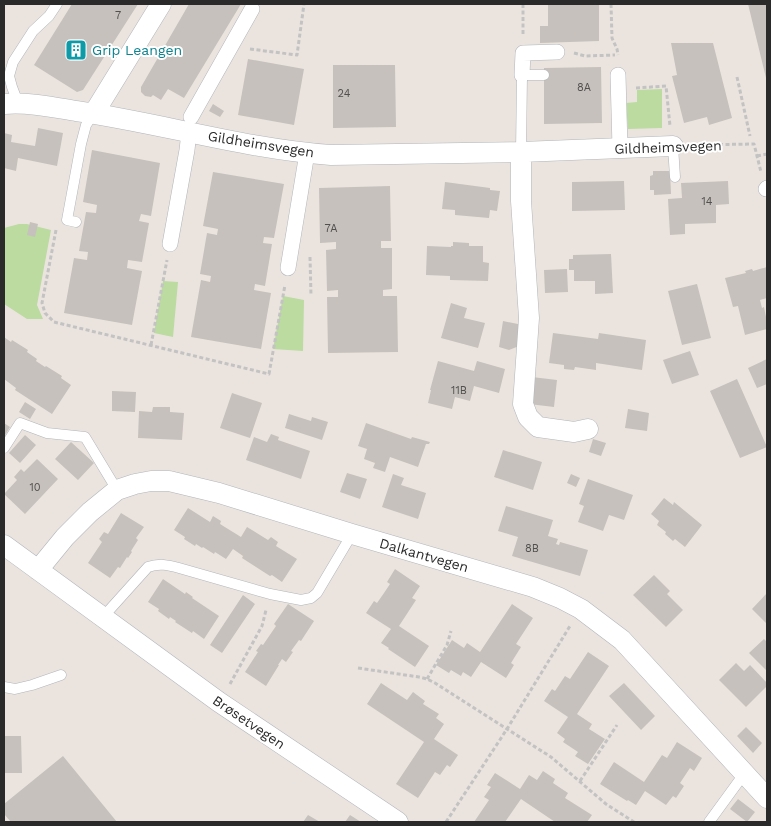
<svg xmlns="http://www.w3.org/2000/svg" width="771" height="826" viewBox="0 0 771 826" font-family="'Work Sans',sans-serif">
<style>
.green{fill:#bbdba0}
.building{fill:#c6c1bd}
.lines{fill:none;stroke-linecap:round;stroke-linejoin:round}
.service-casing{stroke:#b1b5bc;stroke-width:11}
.pedestrian-casing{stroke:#b1b5bc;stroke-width:16}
.minor-casing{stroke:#b1b5bc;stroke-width:21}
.path{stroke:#c3c3c3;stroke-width:3;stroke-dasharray:4 2.5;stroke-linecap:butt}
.service{stroke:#fff;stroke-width:10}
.pedestrian{stroke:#fff;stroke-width:15}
.minor{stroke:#fff;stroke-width:20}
.labels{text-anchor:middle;stroke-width:4;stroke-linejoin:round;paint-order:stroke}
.number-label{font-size:11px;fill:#51504f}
.culture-label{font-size:14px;fill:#0d838f;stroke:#fff;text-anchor:start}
.street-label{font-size:14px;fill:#2a2a2a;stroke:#fff}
</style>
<rect width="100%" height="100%" fill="#ebe4de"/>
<path class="green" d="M662,89V128L628,129L626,103L637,102V90Z
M19,224H27L51,230L37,305L43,319H27L4,304V228Z
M163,281L178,282L173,337L154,333Z
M283,296L304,300L303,351L273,349Z"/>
<path class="building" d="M72,4H138L83,90L77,92L34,65Z
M189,4H241L184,98L168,89L161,100L153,95L151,97L145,96L141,92V87Z
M548,4H599V41L540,43V26H548Z
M748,4H767V82Z
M671,43H713L732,118L709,125L707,117L684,123L672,76L677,75Z
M248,59L304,69L294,125L238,115Z
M333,65H395L396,127L333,128Z
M601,67L602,123L544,124V68Z
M213,104L224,111L220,117L209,111Z
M38,128L63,133L57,166L18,158L16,171L4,168V133L12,135L11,142L35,146Z
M92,150L160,163L151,216L141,214L139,221L149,223L142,262L128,260L127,268L142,271L132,325L64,313L74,258L87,260L88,252L79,251L86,212L96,213L97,205L83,202Z
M653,171H670L671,194L654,195V190H650V176L653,175Z
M213,172L284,184L274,238L264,237L263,243L272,244L265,286L255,284L254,290L271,293L261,349L191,337L201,280L210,282L211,276L200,274L207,233L217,235L218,229L203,226Z
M624,181L625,210L572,211V182Z
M728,181L729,204L716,205V223L685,224V234L670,235L668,199L682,198L681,183Z
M445,182L490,188V190L500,191L497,211L490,210L489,218L455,215V210L442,209Z
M390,186L391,241H381V248H392V289L383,290V296H397L398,352L328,353L327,297H338V290L327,291L326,250L336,249V242L320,243L319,188Z
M30,222L38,224L35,237L27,235Z
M453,242L469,243V246H483V262L489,263L488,281L450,280V276L426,275L427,246L451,247V246H453Z
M611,254L613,293L595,294V281H574V270H569V259H573V255Z
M767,267V298L760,300L762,308L764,307L767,322V329L745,335L738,306L733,307L725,278L746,273L745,271L752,269L753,271Z
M567,269L568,292L545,293L544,270Z
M697,284L711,338L682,345L668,291Z
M451,303L467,308L464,318L485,323L478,348L441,338Z
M503,321L523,325L519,346L509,350L499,347Z
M553,333L598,339L599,333L646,340L642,370L596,363V370L575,367L574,370L564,369V365L549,363Z
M4,337L11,342L12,340L28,350L27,352L37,359L36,361L45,367L46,366L62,376L61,378L71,385L52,414L15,390L16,388L4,379Z
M690,351L699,375L672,384L663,360Z
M767,359V384L757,388L748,368Z
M438,361L474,371L477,361L505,369L499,393L474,386L470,401L455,397L452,409L428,403L431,390H430Z
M532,377L557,380L554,407L529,404Z
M737,379L767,447L740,458L710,391Z
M112,391L136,392L135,412L112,411Z
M232,393L262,403L250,438L220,428Z
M25,402L36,409L30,419L19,412Z
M153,407H170V412L184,413L182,440L138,438L139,411L152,412Z
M628,409L649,413L647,431L625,428Z
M289,414L311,421L312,417L328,422L322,440L285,428Z
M4,423L10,427L4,437Z
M366,423L411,439L412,437L430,442L429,444H426L418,467L390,457L385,472L373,468L375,463L364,459L367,449L358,446Z
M271,434L279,437L278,440L310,451L301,479L246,460L254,437L267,442Z
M25,435L36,445L20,463L9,453Z
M593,439L606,443L601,456L589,452Z
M71,442L94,463L78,480L55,459Z
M503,450L542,462L533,490L494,477Z
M37,459L58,479L25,514L4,494L17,480L14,477L21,469L24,472Z
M347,473L367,479L360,499L340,492Z
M393,474L404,478L401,485L426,493L418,519L382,507Z
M571,474L580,478L576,487L567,483Z
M588,479L633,495L624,520L609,515L603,531L578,522L584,506L579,504Z
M664,498L673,505L674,502L702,525L685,547L675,539L673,541L665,534L666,532L657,525L659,521L651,514Z
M506,506L553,520L548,536L558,539L556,544L559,545L560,542L588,550L580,576L512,556L518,537L498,531Z
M188,508L210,522L213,516L221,521L220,524L241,537L247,527L268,540L271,537L278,542L276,546L297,559L282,582L272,575L270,576L242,558L243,556L233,549L226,559L215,552L214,554L203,547L202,548L196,544L195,546L184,539L185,537L174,530Z
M121,513L144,527L136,538L138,540L131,551L132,552L128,558L127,557L120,568L118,567L110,578L88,563L102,542L99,539L104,532L108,534Z
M395,569L420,586L412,598L416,600L399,626L429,646L415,667L388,649L389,648L381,643L391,629L366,613L374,601L377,603L384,593L390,584L387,582Z
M654,575L670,591L667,594L683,610L666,627L633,595Z
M163,579L185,594L186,592L193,597L192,598L219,616L204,639L193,631L192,633L175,622L176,621L170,617L169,619L158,611L159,609L148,602Z
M767,593V624L752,609Z
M243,595L255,604L222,653L210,645Z
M288,604L314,621L301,641L299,640L291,651L293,652L286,662L282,659L278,665H279L266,686L245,672L258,652L256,651L261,644L263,645L276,626L274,624Z
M512,604L533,618L516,644L521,647L511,663L514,665L506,678L481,662L471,677L463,672L461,676L451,670L449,673L436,665L452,640L464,648L467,643L480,652Z
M764,639L767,642V671L749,653Z
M588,652L609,666L577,714L592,724L589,729L605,739L588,764L575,756L578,752L563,742L565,739L557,733L568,717L544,701L552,689L555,691L565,676L570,679Z
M736,663L744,671L750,665L767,683V686L746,707L719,680Z
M381,683L407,700L413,692L425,701L423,704L439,714L436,718L444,724L434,739L458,755L450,767L447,765L440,775L435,772L418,798L396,784L424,742L367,704Z
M624,683L655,716L641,730L609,696Z
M746,727L762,743L753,753L737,736Z
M4,736H21L22,773H4Z
M677,742L702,758L694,771L690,768L680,783L684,786L676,798L673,796L666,805L645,791L636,805L628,800L627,801L600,784L614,762L644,782L662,755L667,758Z
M63,756L117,822H11L4,814V804Z
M543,771L555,779L553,783L568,793L565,798L592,815L587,822H555L521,799L505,822H474L489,800L484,797L491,787L487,785L495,773L520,789L529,775L537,780Z
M738,799L755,812L747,822L730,809Z
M308,815L320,822H303Z
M350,815L361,822H345Z"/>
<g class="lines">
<g class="service-casing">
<path id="service" d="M18,103L12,87L9,76L13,62L33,31L49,16L57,4
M673,146L675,177
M521,152L522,75H544
M76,222L67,220L81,144L86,125L94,113
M4,448L20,423L47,433L85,437L117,490
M103,617L148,567C159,563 168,565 179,568L270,594L301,600L311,598L317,593L352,534
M4,687L15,689L32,685L61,675
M709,822L744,774"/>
</g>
<g class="pedestrian-casing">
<path id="pedestrian" d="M522,75L523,53L557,52
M618,75L620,148
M191,117L252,9
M766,189L767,188
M170,244L187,150L189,132
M288,268L307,153"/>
</g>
<g class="minor-casing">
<path id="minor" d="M4,104C28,102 52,107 76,111C161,123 245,149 331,155L521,152L673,146
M94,113L161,4
M521,152V201L529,318L523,404L528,417L538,427L574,432L588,429
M4,545L219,702L398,822
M38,570L65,537L90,512L117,490L135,484L151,481H169L219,493L352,534L533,587L560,598L581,609L622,640L767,798"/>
</g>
<path class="path" d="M523,4V35
M611,4L612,38L617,49L618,55
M250,49L297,55L304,4
M574,53L585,56L615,55
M737,77L750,136
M636,88L666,86L670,126
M693,145L754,144L761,172
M757,156L767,154
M56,230L42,303L45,313L54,322L269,374L285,285
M310,257L311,296
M151,345L167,260
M358,668L419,677L427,679L435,683L551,757L606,804L634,822
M427,679L447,645L451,631
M230,684L262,626L266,610
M580,781L617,725
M446,822L507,729L570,626"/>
<use href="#service" class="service"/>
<use href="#pedestrian" class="pedestrian"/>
<use href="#minor" class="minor"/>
</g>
<defs>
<g id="building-square" transform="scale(1.125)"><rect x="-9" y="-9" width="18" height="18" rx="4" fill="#0f9aa8" stroke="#fff"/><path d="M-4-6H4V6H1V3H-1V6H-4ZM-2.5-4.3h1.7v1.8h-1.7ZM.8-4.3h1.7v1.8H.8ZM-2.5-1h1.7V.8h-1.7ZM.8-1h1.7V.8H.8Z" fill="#fff"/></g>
</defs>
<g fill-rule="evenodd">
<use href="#building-square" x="76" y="50"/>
</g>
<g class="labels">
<g class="number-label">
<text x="118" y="19">7</text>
<text x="584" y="91">8A</text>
<text x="344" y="97">24</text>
<text x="707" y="205">14</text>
<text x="331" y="232">7A</text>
<text x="459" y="394">11B</text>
<text x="35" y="491">10</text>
<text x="532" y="552">8B</text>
</g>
<g class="culture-label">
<text x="92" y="55">Grip Leangen</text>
</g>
<g class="street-label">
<text transform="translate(261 144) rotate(9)" y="5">Gildheimsvegen</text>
<text transform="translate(668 147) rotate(-2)" y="5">Gildheimsvegen</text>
<text transform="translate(424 555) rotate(16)" y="5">Dalkantvegen</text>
<text transform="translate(249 722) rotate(34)" y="5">Brøsetvegen</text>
</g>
</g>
<rect width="771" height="826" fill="none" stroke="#2a2a2a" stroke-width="10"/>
</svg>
